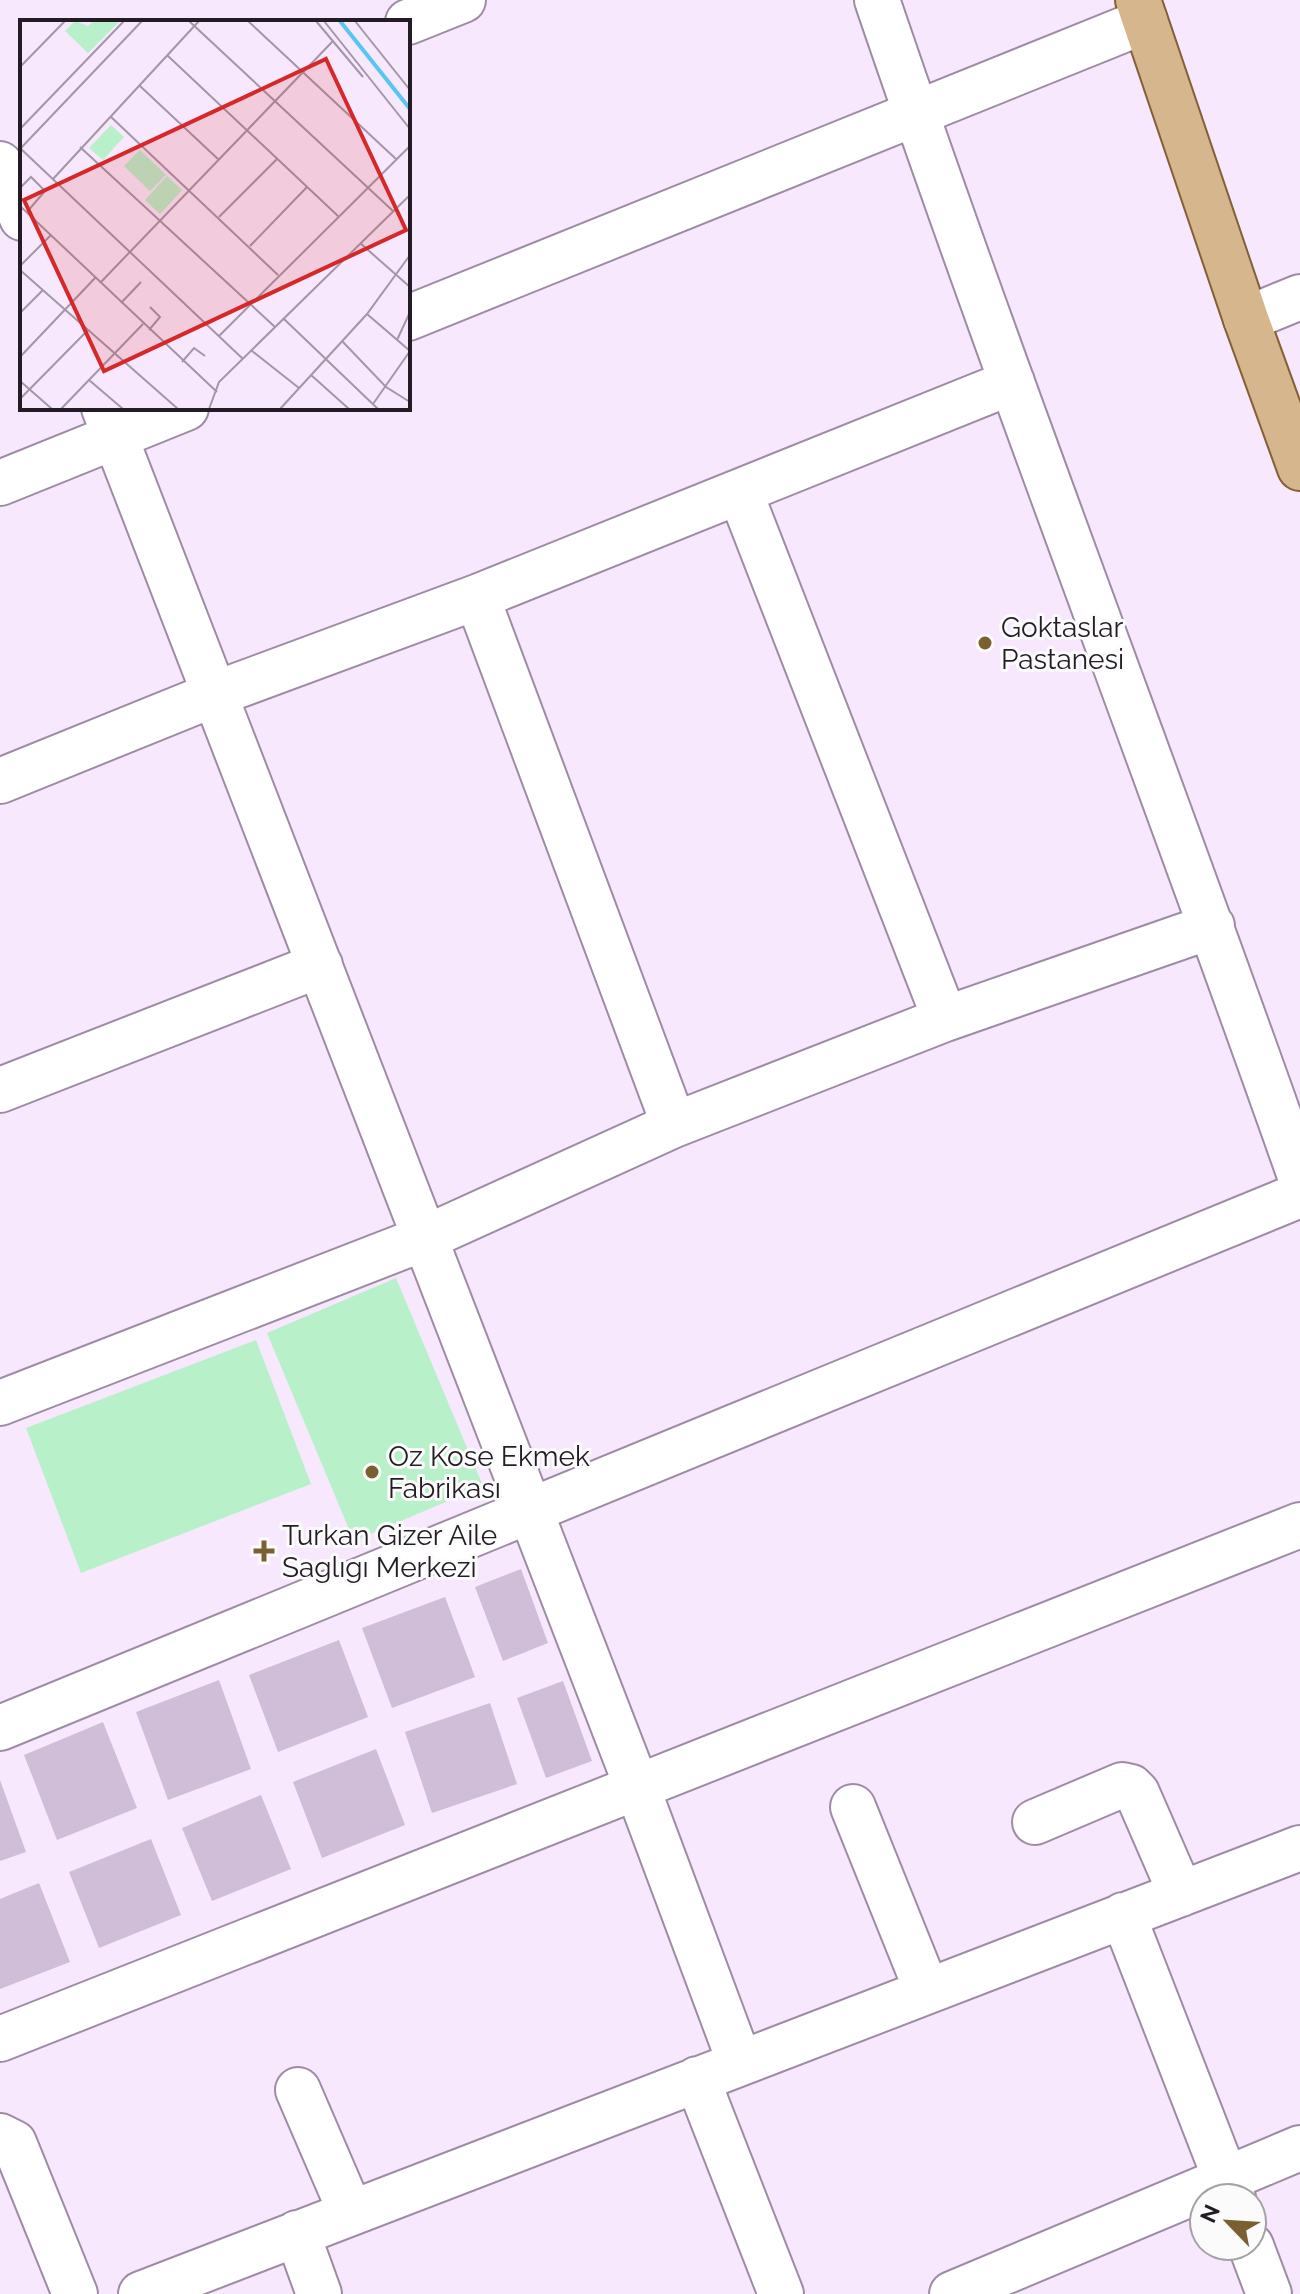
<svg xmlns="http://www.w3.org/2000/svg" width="1300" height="2294" viewBox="0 0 1300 2294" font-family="Raleway,sans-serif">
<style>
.green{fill:#b8f0ca}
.building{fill:#d0bdd7}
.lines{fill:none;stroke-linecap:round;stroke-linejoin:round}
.minor-casing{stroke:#9e8ca4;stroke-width:48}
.major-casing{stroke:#856037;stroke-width:48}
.minor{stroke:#fff;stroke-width:44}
.major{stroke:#d6b68d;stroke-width:44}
.poi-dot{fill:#7a5f31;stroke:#fbfbfb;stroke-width:3}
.labels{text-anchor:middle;stroke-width:6;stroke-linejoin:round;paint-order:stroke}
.poi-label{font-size:28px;fill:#231c25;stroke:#fbfbfb;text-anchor:start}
.inset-river{fill:none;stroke:#58c7f0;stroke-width:4}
.inset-road{fill:none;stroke:#a296a7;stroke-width:2}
.view{fill:#d62828;fill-opacity:0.15;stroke:#d62828;stroke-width:4}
.inset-edge{fill:none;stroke:#231c25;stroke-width:4}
</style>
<rect width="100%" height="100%" fill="#f7e8fd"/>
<path class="green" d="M396,1278L483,1486L354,1541L267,1333Z
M256,1340L311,1484L81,1573L26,1428Z"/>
<path class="building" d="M521,1569L548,1643L503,1661L475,1587Z
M445,1597L475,1677L392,1708L362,1628Z
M339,1640L368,1717L278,1752L249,1675Z
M219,1680L251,1769L168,1800L136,1712Z
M563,1681L592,1761L546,1778L517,1698Z
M490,1703L517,1784L432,1813L405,1732Z
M103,1722L137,1808L57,1840L24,1755Z
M376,1749L405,1825L322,1858L293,1782Z
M0,1780L26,1852L0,1861Z
M261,1795L291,1869L212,1901L182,1828Z
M151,1839L181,1915L99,1948L69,1872Z
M39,1883L70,1962L0,1989V1899Z"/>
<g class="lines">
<g class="minor-casing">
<path id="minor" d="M877,0C1011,394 1162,783 1300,1176
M408,22L463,0
M0,164L22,218
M408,318L1145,21
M1246,319L1300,297
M104,408L637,1787L740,2063
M0,483L186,408
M740,492L945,1019
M477,597L674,1125
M0,781L215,694L477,597L1012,382
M0,1090L320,965
M0,1403L425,1238L674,1125L945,1019L1212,926
M0,1728L1300,1195
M853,1807L927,1991
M1035,1822L1122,1785L1131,1787L1137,1793L1181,1894
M1123,1915L1233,2198
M0,2039L1300,1525
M697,2079L781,2294
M298,2090L351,2213
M0,2136L14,2143L75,2294
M297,2233L319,2294
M1251,2246L1269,2294
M141,2294L1300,1848
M952,2294L1300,2148"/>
</g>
<g class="major-casing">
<path id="major" d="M1138,0L1246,319L1300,468"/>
</g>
<use href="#minor" class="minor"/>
<use href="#major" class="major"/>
</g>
<g class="poi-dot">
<circle cx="985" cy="643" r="8"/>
<circle cx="372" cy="1472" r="8"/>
<path d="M260 1539h8v8h8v8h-8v8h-8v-8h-8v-8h8z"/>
</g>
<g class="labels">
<g class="poi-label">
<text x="1001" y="637">Goktaslar<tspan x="1001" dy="32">Pastanesi</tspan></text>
<text x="388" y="1466">Oz Kose Ekmek<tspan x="388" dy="32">Fabrikası</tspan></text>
<text x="282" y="1545">Turkan Gizer Aile<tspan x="282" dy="32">Saglıgı Merkezi</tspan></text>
</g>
</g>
<g transform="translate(20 20)">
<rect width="390" height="390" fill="#f7e8fd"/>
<path d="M55,1L68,6L74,1H100L68,33L45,11ZM91,105L104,117L83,140L69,128ZM120,130L146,155L130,171L104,146ZM147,156L162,170L140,194L125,180Z" fill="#b8f0ca"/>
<path class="inset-river" d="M320,1L390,89"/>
<path class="inset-road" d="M169,1L373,191M228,1L376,139M296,1L343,57M304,1L390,109M335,1L390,70M148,36L318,196M0,47L45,1M120,66L199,140M90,96L258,255M0,109L104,1M60,127L255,307M0,128L223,339M0,129L122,1M33,159L179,1M0,168L11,157L25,171L7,192M0,186L197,372M199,197L257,139M340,223L390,267M230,226L287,167M0,246L31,215M0,250L158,389M80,263L313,21M101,283L121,262M0,293L23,270M347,294L390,331L353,384M264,299L358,389M129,310L140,297L130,287M199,316L390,126M377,320L390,292M322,321L366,367L390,382M232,331L279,368M0,337L75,258M162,342L174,328L185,336M291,355L329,389M69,360L103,389M0,361L32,389M0,379L68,310M41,389L123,304M189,389L199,362L390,175M260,389L347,294L390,235"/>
<path class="view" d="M306,39L386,210L84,351L4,180Z"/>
<rect width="390" height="390" class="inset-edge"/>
</g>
<g transform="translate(1228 2222) rotate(295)"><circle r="38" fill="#fbfbfb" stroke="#a5a2a5" stroke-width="2"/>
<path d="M0-6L14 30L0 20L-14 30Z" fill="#7a5f31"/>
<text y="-12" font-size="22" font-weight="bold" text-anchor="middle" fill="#231c25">N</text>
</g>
</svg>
